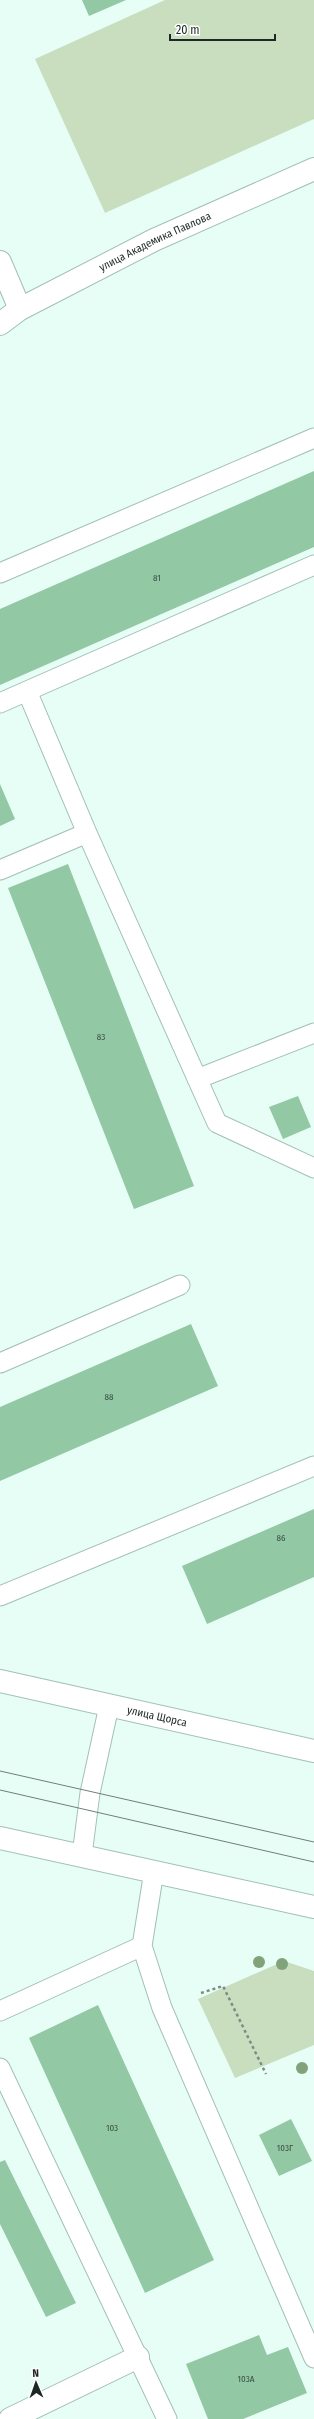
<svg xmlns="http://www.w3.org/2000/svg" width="314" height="2419" viewBox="0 0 314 2419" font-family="'Fira Sans Condensed',sans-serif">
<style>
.green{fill:#c8debe}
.building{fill:#92c8a4}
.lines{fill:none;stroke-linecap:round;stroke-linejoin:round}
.service-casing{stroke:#a3bfb6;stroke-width:21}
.minor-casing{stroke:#a3bfb6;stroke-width:24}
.secondary-casing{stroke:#a3bfb6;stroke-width:24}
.path{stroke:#7c8d88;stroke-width:2.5;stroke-dasharray:3 3;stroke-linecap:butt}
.service{stroke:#fff;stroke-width:19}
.minor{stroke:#fff;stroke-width:22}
.secondary{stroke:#fff;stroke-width:22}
.tram{stroke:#6f7f79;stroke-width:1}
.tree{fill:#81a27a}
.labels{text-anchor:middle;stroke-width:3;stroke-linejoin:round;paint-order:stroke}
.number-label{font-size:9px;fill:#3a5044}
.street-label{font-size:11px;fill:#1d2824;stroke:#fff}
</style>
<rect width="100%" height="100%" fill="#e6fef6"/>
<path class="green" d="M165,0H314V119L105,213L35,59Z
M284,1961L314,1971V2045L235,2078L198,1999Z"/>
<path class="building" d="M82,0H126L89,16Z
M314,471V547L0,685V609Z
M0,784L15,819L0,826Z
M68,864L194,1186L134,1209L8,888Z
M298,1096L311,1127L283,1139L269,1107Z
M191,1324L218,1386L0,1481V1407Z
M314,1509V1577L207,1624L182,1566Z
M98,2005L214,2260L145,2293L29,2038Z
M291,2119L312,2161L279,2176L259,2135Z
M5,2160L76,2303L46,2317L0,2224V2162Z
M259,2335L267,2355L288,2347L307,2393L243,2419H208L186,2364Z"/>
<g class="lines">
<g class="service-casing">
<path id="service" d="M0,573L314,438
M27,691L314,565
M0,703L27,691L87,833L217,1123L314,1168
M0,870L87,833
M197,1079L314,1033
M0,1363L180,1285
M0,1596L314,1466
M82,1855L90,1793L109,1706
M142,1946L162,2008L314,2358
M0,2011L142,1946L154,1871
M0,2068L167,2419"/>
</g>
<g class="minor-casing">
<path id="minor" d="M0,262L20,309
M0,1838L314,1907
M10,2419L138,2357"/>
</g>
<g class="secondary-casing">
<g id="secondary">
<path id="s1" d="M0,324L20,309L154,240L314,169"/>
<path id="s2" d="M0,1681L314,1751"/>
</g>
</g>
<path class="path" d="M201,1993L223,1986L266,2074"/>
<use href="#service" class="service"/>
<use href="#minor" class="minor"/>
<use href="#secondary" class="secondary"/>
<path class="tram" d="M0,1771L314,1842
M0,1790L314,1862"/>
</g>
<g class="tree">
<circle cx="259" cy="1962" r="6"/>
<circle cx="282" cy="1964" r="6"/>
<circle cx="302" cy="2068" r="6"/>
</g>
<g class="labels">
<g class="number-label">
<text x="157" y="581">81</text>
<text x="101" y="1040">83</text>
<text x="109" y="1400">88</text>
<text x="281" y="1541">86</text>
<text x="112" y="2131">103</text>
<text x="285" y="2151">103Г</text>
<text x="246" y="2382">103А</text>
</g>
<g class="street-label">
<text dy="4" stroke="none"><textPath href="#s1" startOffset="176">улица Академика Павлова</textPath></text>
<text dy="4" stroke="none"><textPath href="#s2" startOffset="161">улица Щорса</textPath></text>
</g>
</g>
<g transform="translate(36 2383) rotate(358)" stroke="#ffffff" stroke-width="3" paint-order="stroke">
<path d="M0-3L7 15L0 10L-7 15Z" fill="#1d2824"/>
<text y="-6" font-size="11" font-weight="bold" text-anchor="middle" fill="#1d2824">N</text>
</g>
<path d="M170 34v6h105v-6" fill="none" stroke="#1d2824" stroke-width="2"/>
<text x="176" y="34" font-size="12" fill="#1d2824" stroke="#ffffff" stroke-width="3" paint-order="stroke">20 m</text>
</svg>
